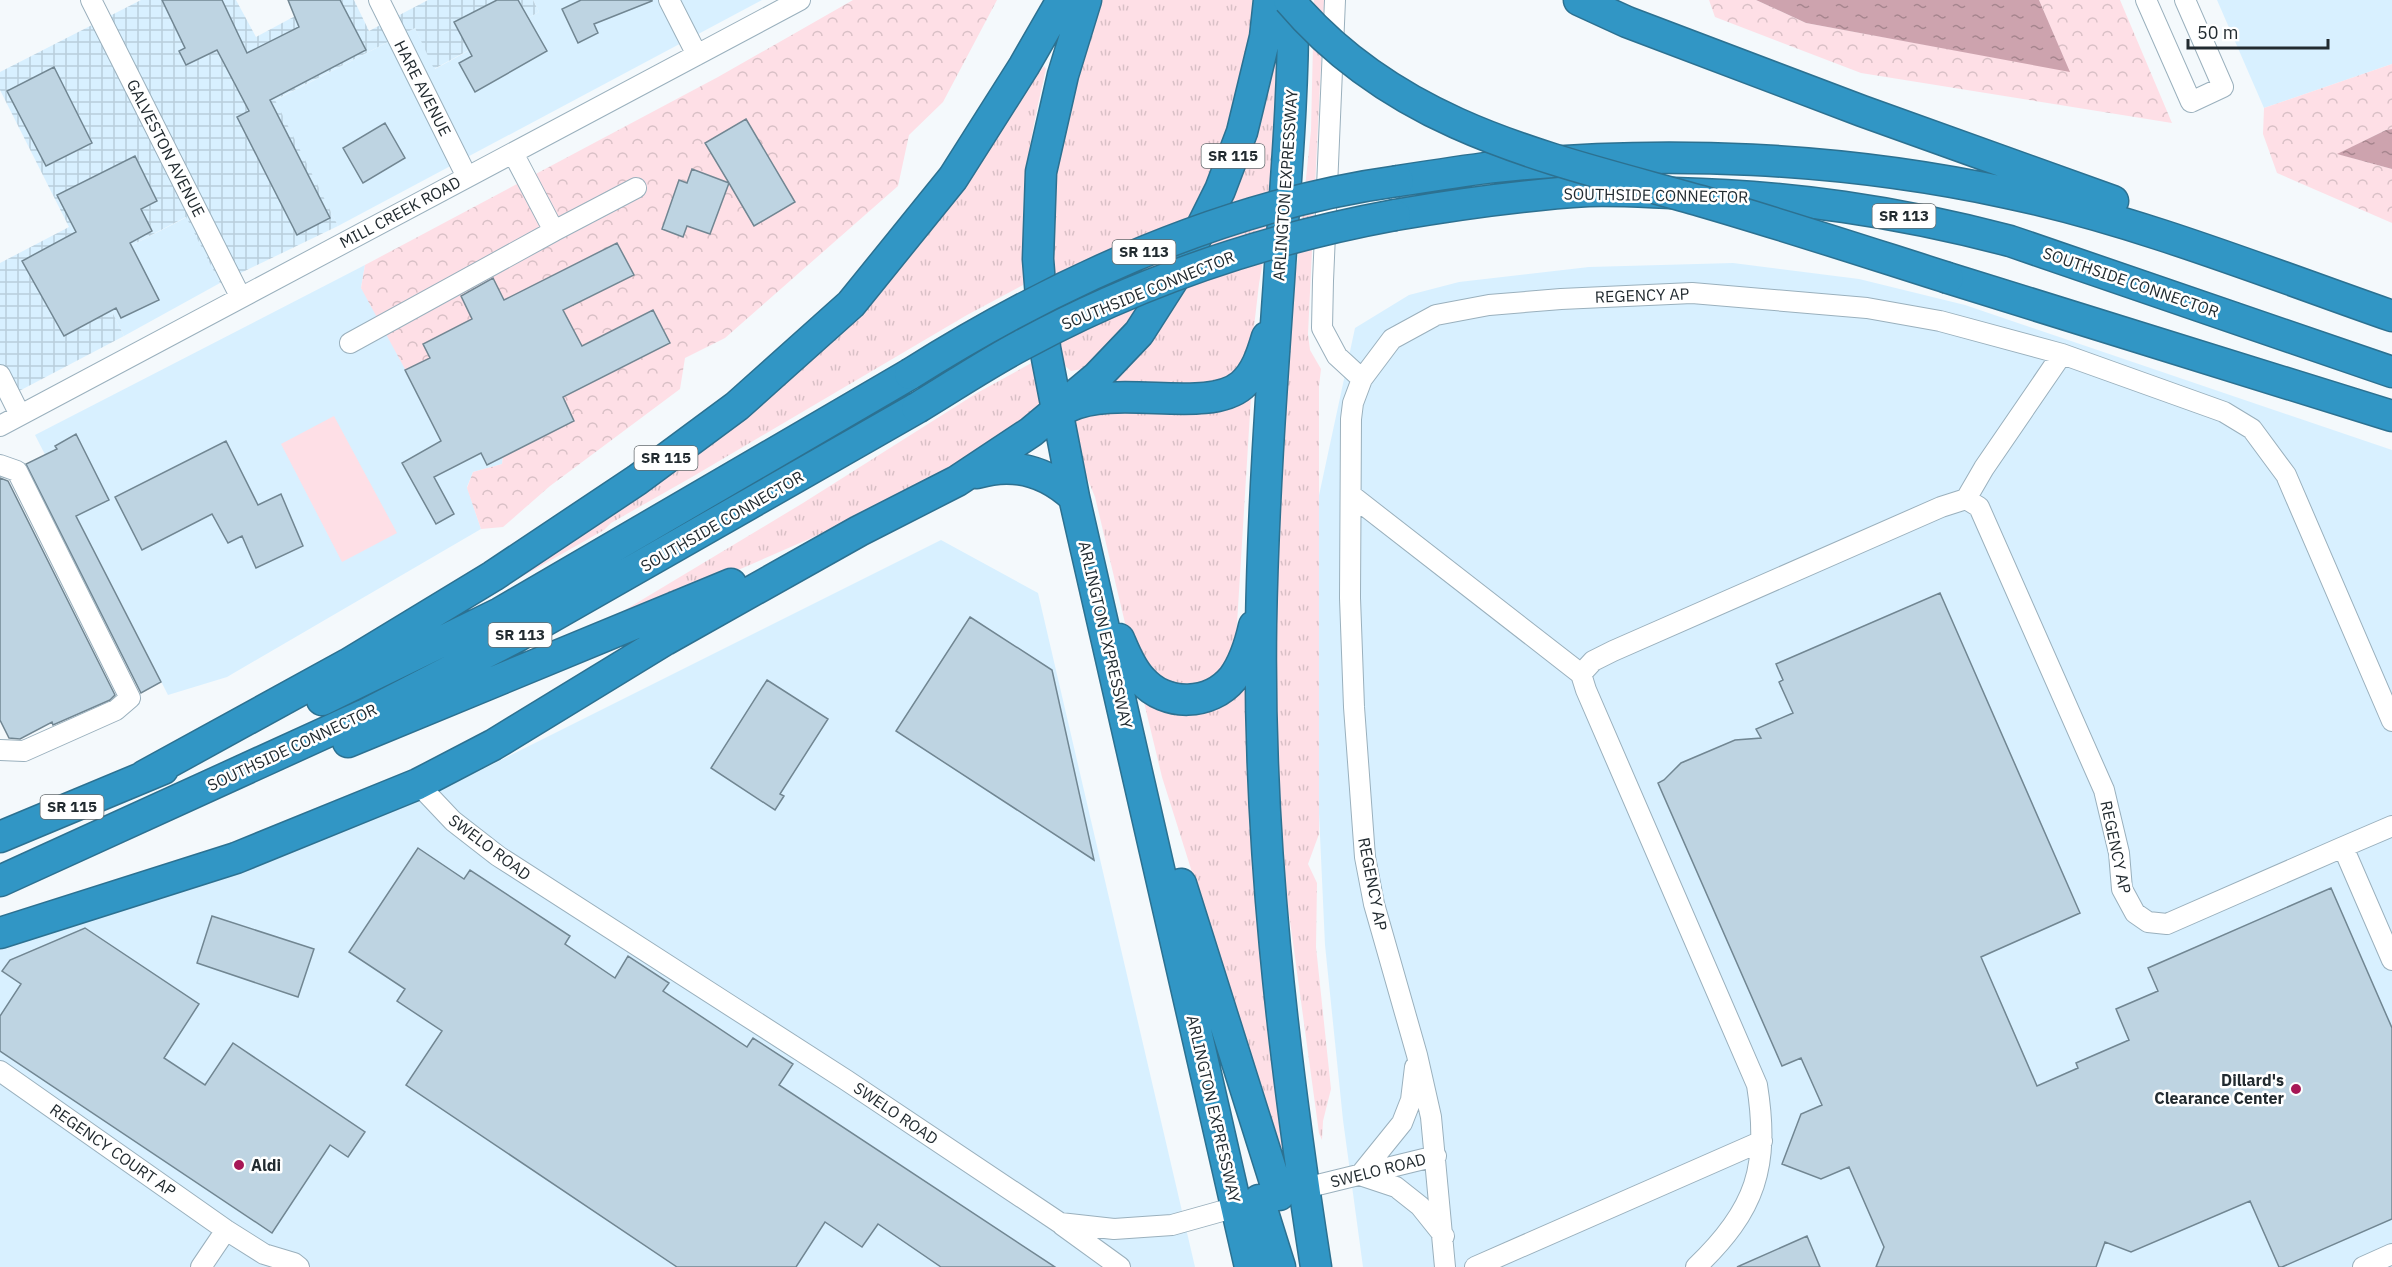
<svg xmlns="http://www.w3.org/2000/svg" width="2392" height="1267" viewBox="0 0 2392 1267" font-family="'IBM Plex Sans',sans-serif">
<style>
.built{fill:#d8f0ff}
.industrial{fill:url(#industrial-grid)}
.grass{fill:url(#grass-tufts)}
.forest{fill:url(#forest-crowns)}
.garden{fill:#fedfe6}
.water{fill:url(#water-ripples)}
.building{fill:#bed4e2;stroke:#718692;stroke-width:1.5}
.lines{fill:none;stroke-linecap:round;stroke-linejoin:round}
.minor-casing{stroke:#9ab0bd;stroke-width:22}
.highway-casing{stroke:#2c7191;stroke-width:33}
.minor{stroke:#fff;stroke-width:20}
.highway{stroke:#3196c5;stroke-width:30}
.highway-bridge-casing{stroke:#2c7191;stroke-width:33;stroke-linecap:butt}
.highway-bridge{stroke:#3196c5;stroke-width:30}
.poi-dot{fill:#a71756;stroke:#fff;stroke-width:2}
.labels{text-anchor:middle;stroke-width:5;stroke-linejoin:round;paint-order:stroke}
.shield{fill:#fff;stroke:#646b6e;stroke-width:1.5}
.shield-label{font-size:15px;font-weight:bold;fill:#222b30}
.street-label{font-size:16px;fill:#222b30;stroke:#fff}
.poi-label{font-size:16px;font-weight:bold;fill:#222b30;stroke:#fff;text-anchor:end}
</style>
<defs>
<pattern id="industrial-grid" width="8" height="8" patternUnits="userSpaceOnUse" patternTransform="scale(1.5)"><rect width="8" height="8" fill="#d8f0ff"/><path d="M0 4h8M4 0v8" fill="none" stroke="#b9cedb"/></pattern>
<pattern id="grass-tufts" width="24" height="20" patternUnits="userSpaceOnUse" patternTransform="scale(1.5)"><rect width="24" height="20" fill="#fedfe6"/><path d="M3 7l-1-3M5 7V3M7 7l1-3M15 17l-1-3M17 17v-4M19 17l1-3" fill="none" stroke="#d9c0c6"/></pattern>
<pattern id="forest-crowns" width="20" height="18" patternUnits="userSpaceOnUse" patternTransform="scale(1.5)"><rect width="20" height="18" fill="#fedfe6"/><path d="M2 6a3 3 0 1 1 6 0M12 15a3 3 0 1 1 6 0" fill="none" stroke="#d9c0c6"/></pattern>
<pattern id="water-ripples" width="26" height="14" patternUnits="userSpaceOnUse" patternTransform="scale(1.5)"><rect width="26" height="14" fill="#cda3ae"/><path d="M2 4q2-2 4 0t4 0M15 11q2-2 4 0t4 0" fill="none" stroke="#a6858e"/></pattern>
</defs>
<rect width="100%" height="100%" fill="#f4f9fc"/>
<path class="built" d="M533,0H762L338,226L274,101L415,28L435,69L539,12Z
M2217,0H2392V64L2264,108Z
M187,217L220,283L124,336L90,267Z
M1733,263L1859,279L1965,305L2392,450V1267H1363L1343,1120L1325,945L1315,726L1318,500L1355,328L1409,295L1459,282L1589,267Z
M365,265L361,288L505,438L502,464L473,472L467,487L481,529L227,677L168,695L35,435Z
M941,540L1038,593L1195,1267H0V944L360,821L477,772Z"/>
<path class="industrial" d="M141,0H236L256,37L325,0H354L369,31L428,0H533L539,12L434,69L415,28L275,100L338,226L220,283L186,217L90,267L124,336L0,401V263L69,227L0,90V72Z"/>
<path class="grass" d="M1095,0H1261L1249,77L1201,210L1118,337L1088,368L1071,371L1063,364L1057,352L1049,272L1054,168Z
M1281,0L1276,184L1259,284L1252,344L1228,387L1105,390L1160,315Z
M1314,0H1324L1308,334L1310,350L1321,369L1319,386V834L1308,864L1317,883L1316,947L1331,1089L1323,1121L1322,1140L1319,1133L1278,833L1272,617L1292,279L1297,265L1311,130Z
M1044,66L1046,69C1035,117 1024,166 1023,216C1022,238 1026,263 1023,285L967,315L692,477L611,523L604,530L507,585L503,580L732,420L1022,94Z
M1035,361L1043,410L923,486L848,522L612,625L610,619L803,503L977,393Z
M1251,397L1236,640L1231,656L1215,677L1202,683L1176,685L1152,673L1125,623L1095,497L1072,441L1068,420L1079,411L1219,412L1232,409Z
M1247,673L1288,1165L1284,1164L1162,777L1142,694L1146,695Z"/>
<path class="forest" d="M853,0H997L943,102L909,135L898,186L725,338L685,358L680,389L550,486L503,527L481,529L467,488L473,472L502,464L505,439L419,395L361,288L365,265L718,77Z
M1709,0H1756L1806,23L2069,71L2039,0H2120L2172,123L1861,73L1715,17Z
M2392,64V129L2386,130L2338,154L2392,169V223L2277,173L2263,134L2264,108Z"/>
<path class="garden" d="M334,416L397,533L342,562L281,444Z"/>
<path class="water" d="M1756,0H2039L2070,72L1806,23Z
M2392,129V169L2337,154L2386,130Z"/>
<path class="building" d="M162,0H222L247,53L299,27L288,0H340L366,50L270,100L330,218L297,235L237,117L249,111L217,50L186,65L179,51L185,48Z
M497,0H518L547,51L475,92L459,63L472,56L454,22Z
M581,0H652V1L594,24L598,33L578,43L562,9Z
M54,67L92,143L46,166L7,91Z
M746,119L795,202L754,226L729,183L710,234L687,226L683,237L662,229L679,180L687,183L692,169L729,183L705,143Z
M385,123L405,158L363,183L343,148Z
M135,156L157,201L141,209L152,231L130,243L159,300L121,318L116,308L64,336L22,261L76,232L57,195Z
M617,243L634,275L563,310L582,346L653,310L670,343L563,397L574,421L487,465L481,453L434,477L454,514L436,524L402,463L441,441L405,370L430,358L423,344L472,319L461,296L493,278L504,300Z
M76,434L109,500L76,516L161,682L141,693L26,464L57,449L55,446Z
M226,441L258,505L281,494L303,546L256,568L242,536L228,543L212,514L142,550L115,497Z
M0,478L8,481L115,695L110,700L53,725L52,722L20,739L9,738L0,720Z
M1940,593L2080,913L1981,957L2037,1086L2078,1068L2076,1063L2129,1040L2116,1009L2158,991L2148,968L2331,888L2392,1028V1219L2282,1267H2279L2250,1201L2131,1252L2105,1242L2096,1267H1876L1884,1247L1849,1167L1821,1179L1782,1164L1801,1114L1822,1105L1801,1058L1782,1066L1658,783L1664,780L1681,763L1735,740L1761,738L1756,729L1793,713L1779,682L1783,680L1776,664Z
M970,617L1052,670L1094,860L896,731Z
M767,680L828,719L780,794L784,796L775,810L711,768Z
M418,848L464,879L470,870L570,936L565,944L615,978L628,956L669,983L663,991L747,1047L753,1038L793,1064L779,1085L1055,1267H941L878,1224L862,1247L825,1222L796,1267H677L406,1085L442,1031L397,1001L405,989L349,952Z
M212,916L314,949L298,997L197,963Z
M85,928L199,1004L164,1058L205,1085L233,1043L365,1132L348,1157L330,1145L272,1233L0,1051V1016L21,984L2,971L10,960Z
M1807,1236L1820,1267H1737Z"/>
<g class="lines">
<g class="minor-casing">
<path id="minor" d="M91,0L240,296
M379,0L467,177
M669,0L697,55
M1335,0L1323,281L1322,328L1337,356L1362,379
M2146,0L2191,102L2223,87L2185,0
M513,153L554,231L636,188
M350,343L554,231
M2062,354L1984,468L1966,499L1979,507L2104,790L2119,853L2122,889L2135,913L2148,922L2167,924L2343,847L2392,960
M0,375L20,415
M0,426L800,0
M0,465L17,471L130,698L116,710L24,751L0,750
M1351,495L1581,674
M418,784L453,821L498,856L846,1080L1060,1223L1114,1229L1172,1225L1247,1204
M2343,847L2392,826
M0,1071L226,1230L264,1254L294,1263L299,1267
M1360,1175L1402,1123L1411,1100L1415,1067
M1360,1175L1396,1187L1420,1206L1444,1236
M1293,1191L1436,1156
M1062,1225L1120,1267
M201,1267L226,1230
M1445,1267L1431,1117L1417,1055L1374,904L1365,857L1354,707L1350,598L1351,419L1353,403L1362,379L1392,339L1436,315L1489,305L1561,299L1692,293L1867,308L1940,321L2062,354L2224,412L2252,429L2286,475L2392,721
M1475,1267L1762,1141
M1696,1267C1756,1210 1770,1166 1757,1085L1586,690L1581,674L1593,661L1613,651L1941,507L1966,499
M2363,1267L2392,1254"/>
</g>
<g class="highway-casing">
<path id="highway" d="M1086,0L1063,75L1041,172L1038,259L1045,348L1074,497L1250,1267
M1293,0C1294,94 1285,187 1279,281C1271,395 1263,510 1261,625C1258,841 1283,1054 1316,1267
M1579,0L1627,22L1862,111L2113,201
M1398,181C1430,176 1462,171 1494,167C1663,149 1841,157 2008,193C2139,221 2266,272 2392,316
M1395,215C1459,204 1523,195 1588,191C1616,190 1646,192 1674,193C1792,196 1896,211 2010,241L2392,372
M1948,278L2392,416
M1068,407C1117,383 1207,415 1242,385C1256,373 1262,354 1267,337
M977,473C1013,462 1046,471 1074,497
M1119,639C1125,653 1131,669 1142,680C1166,707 1210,706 1233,678C1244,663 1250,644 1254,626
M322,700L500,613L910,374
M348,742L731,584
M144,776L348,664L493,576L637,480L737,406L851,304L953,178L1024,66L1062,0
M0,837L163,769
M0,881L364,715L518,636L917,408
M1181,884L1279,1195
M0,933L236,858L418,784L493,745L665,640L859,531L957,481L1031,432L1097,377L1139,333L1183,264L1220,190L1242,132L1265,37L1269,0
M1259,1200L1280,1267"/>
</g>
<use href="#minor" class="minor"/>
<use href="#highway" class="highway"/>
<g class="highway-bridge-casing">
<path id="highway-bridge" d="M1289,0C1397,128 1548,158 1701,201C1784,225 1866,252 1948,278
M910,374C1058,281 1223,205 1398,181
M917,408C952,387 986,364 1022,345C1138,282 1265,239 1395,215"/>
</g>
<use href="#highway-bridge" class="highway-bridge"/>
</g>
<g class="poi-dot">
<circle cx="2296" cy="1089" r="6"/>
<circle cx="239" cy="1165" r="6"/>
</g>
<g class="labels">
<g class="shield">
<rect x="1201.5" y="144" width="63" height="24" rx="4.5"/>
<rect x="1872.5" y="204" width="63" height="24" rx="4.5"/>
<rect x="1112.5" y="240" width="63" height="24" rx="4.5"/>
<rect x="634.5" y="446" width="63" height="24" rx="4.5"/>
<rect x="488.5" y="623" width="63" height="24" rx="4.5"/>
<rect x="40.5" y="795" width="63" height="24" rx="4.5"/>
</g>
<g class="shield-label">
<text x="1233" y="161">SR 115</text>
<text x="1904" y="221">SR 113</text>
<text x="1144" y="257">SR 113</text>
<text x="666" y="463">SR 115</text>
<text x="520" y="640">SR 113</text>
<text x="72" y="812">SR 115</text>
</g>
<g class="street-label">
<text transform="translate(423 88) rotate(63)" y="6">HARE AVENUE</text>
<text transform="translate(166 148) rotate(63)" y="6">GALVESTON AVENUE</text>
<text transform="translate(1285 185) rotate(-86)" y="6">ARLINGTON EXPRESSWAY</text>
<text transform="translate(1656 195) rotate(1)" y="6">SOUTHSIDE CONNECTOR</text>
<text transform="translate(400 212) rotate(-28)" y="6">MILL CREEK ROAD</text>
<text transform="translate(2131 282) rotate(19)" y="6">SOUTHSIDE CONNECTOR</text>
<text transform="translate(1148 290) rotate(-22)" y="6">SOUTHSIDE CONNECTOR</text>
<text transform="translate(1642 295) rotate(-2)" y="6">REGENCY AP</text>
<text transform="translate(722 521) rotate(-30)" y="6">SOUTHSIDE CONNECTOR</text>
<text transform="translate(1106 635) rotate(77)" y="6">ARLINGTON EXPRESSWAY</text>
<text transform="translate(292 747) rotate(-25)" y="6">SOUTHSIDE CONNECTOR</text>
<text transform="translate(490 847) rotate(37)" y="6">SWELO ROAD</text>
<text transform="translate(2116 847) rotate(78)" y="6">REGENCY AP</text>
<text transform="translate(1373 884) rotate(79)" y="6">REGENCY AP</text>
<text transform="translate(1214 1109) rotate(77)" y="6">ARLINGTON EXPRESSWAY</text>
<text transform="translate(896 1113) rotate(34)" y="6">SWELO ROAD</text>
<text transform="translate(113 1150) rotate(35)" y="6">REGENCY COURT AP</text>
<text transform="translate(1378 1170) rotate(-14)" y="6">SWELO ROAD</text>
</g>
<g class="poi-label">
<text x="2284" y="1086">Dillard's<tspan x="2284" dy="18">Clearance Center</tspan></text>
<text x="251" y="1171" text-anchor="start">Aldi</text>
</g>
</g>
<path d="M2188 39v9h140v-9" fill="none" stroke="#222b30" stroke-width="3"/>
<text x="2197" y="39" font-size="18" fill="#222b30" stroke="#ffffff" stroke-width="4.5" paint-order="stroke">50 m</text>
</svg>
